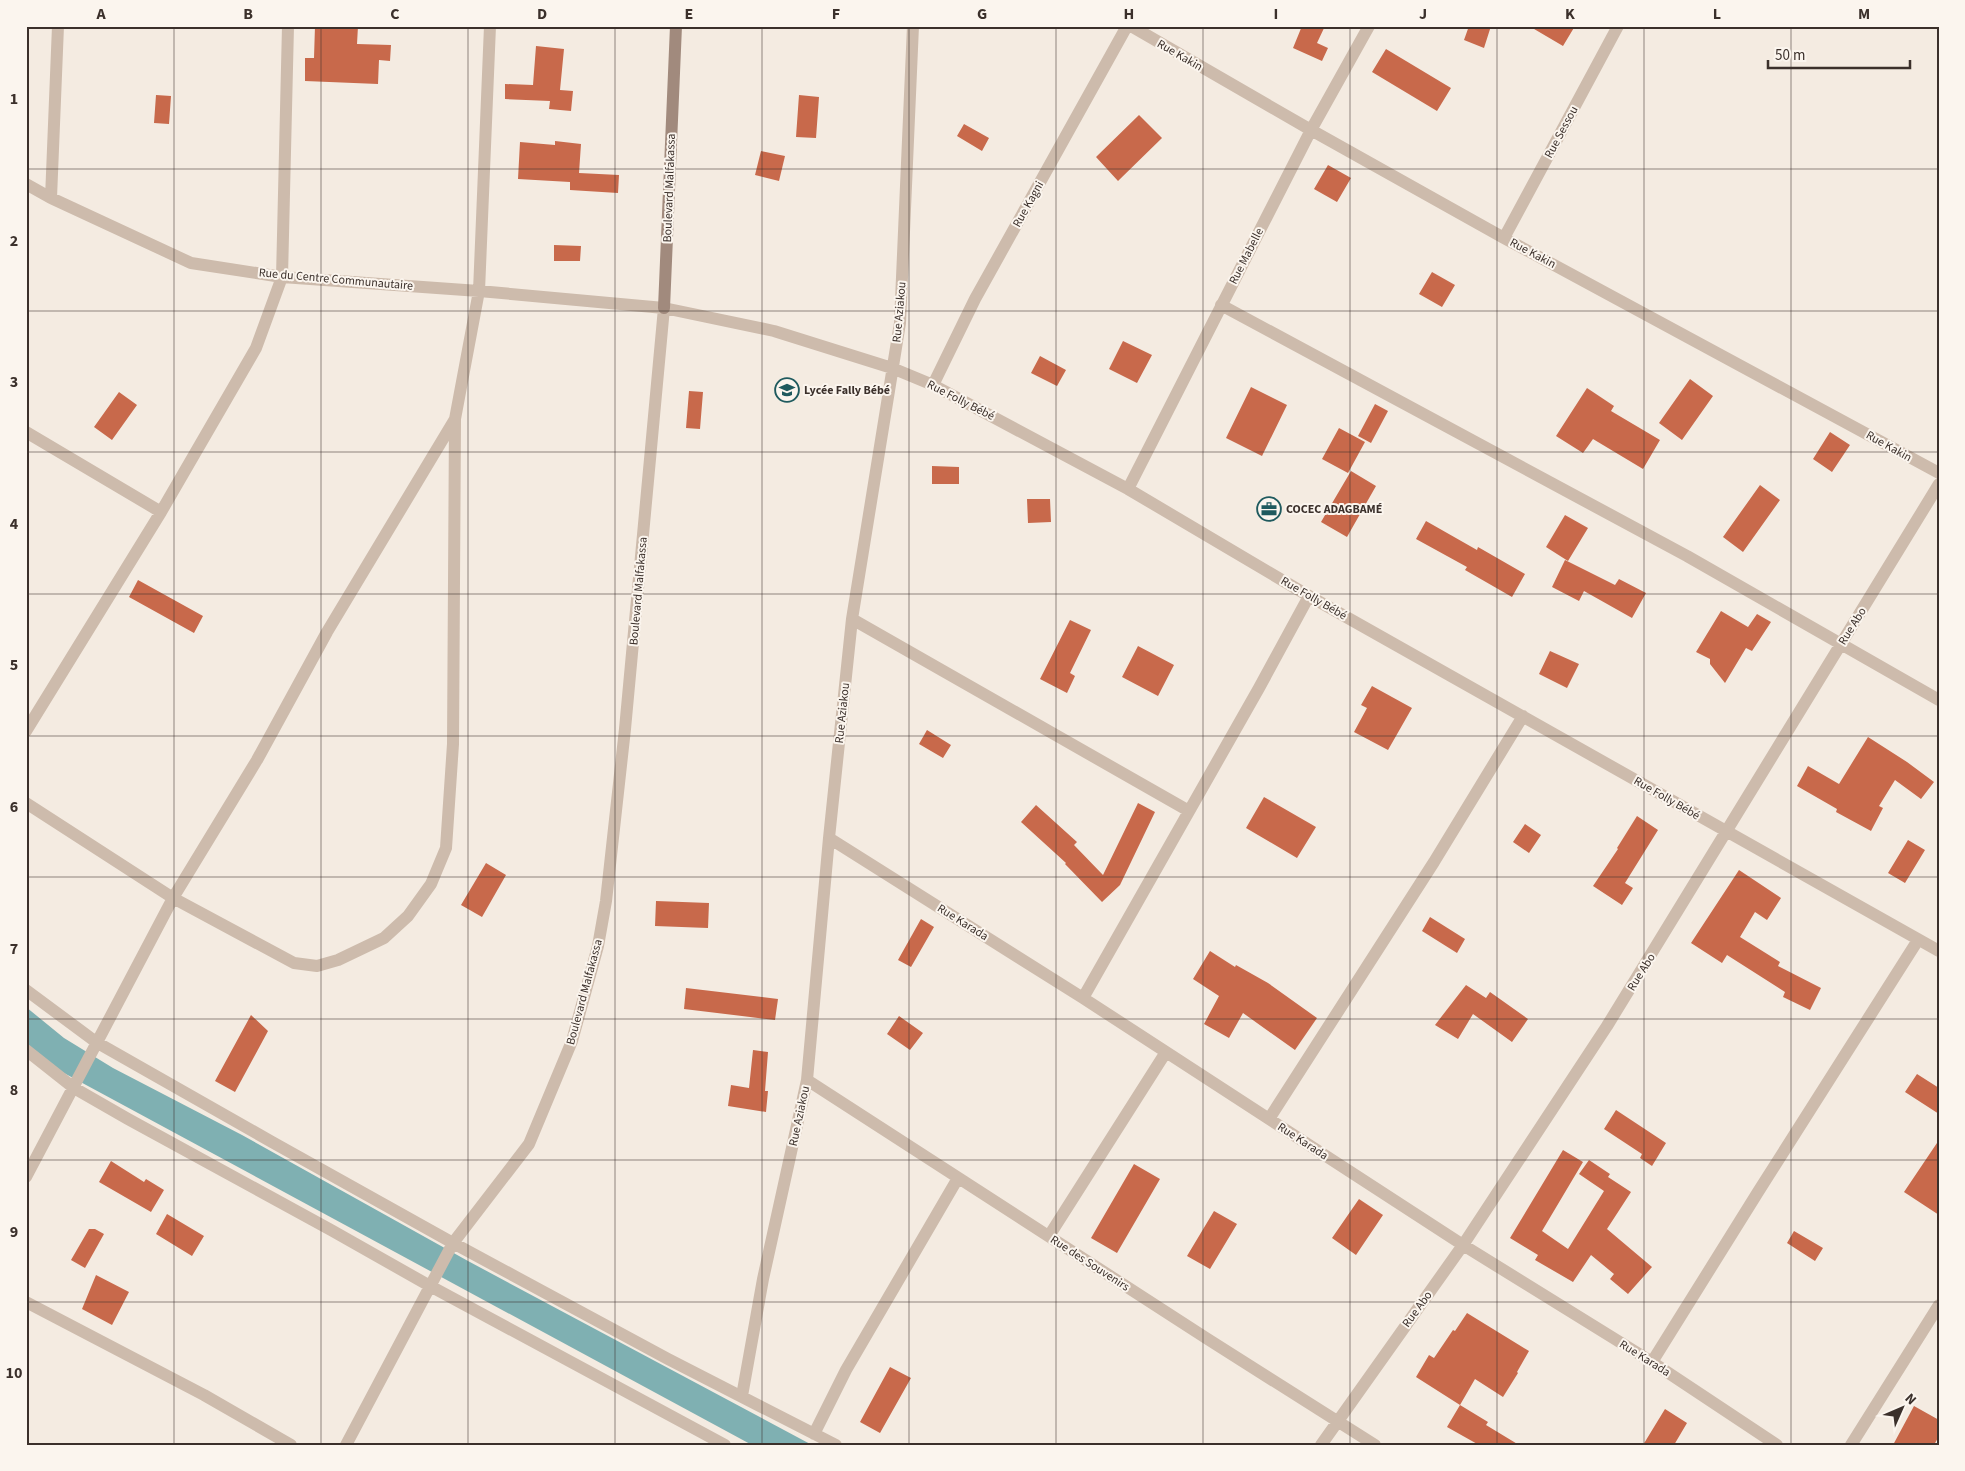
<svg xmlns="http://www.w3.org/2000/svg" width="1965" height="1471" viewBox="0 0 1965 1471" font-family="'Source Sans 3',sans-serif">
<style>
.water{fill:#7fb0b2}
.building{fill:#c8694b}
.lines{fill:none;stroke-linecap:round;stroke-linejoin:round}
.street{stroke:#cdbbac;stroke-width:12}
.secondary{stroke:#a18a7d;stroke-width:12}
.grid{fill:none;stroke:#3b302b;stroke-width:1;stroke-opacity:0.55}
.labels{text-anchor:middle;stroke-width:4;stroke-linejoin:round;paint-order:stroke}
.street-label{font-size:12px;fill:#3b302b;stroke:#fbf5ee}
.poi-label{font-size:12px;font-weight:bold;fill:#3b302b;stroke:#fbf5ee;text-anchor:start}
.neatline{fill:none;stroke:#3b302b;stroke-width:2}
.grid-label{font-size:16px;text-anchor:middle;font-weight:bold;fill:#3b302b}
</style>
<rect width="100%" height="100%" fill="#f4ebe1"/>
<path class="water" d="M26,1007L64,1038L113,1068L242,1135L468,1261L812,1445H752L62,1072L26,1045Z"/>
<path class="building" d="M315,26H358L357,44L391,45L390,61L379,60L378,84L305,81V58H314Z
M1302,26H1325L1317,43L1328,48L1322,61L1293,48Z
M1469,26H1491L1484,48L1464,40Z
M1529,26H1575L1563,46Z
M536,46L564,49L560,90L573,91L571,111L549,109L550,101L505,99V84L533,85Z
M1386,49L1451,88L1437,111L1372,72Z
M156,95L171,96L169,124L154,123Z
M799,95L819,97L816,138L796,137Z
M1139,115L1162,138L1118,181L1096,157Z
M964,124L989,138L982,151L957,136Z
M555,141L581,144L579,173L619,175L618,193L570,190V182L518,179L520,142L555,145Z
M761,151L785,156L779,181L755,175Z
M1328,165L1351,178L1337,202L1314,189Z
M554,245L581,246L580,261H554Z
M1432,272L1455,285L1442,307L1419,294Z
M1123,341L1152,355L1137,383L1109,369Z
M1040,356L1066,370L1057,386L1031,373Z
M1690,379L1713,396L1682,440L1659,423Z
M1251,387L1287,405L1262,456L1226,438Z
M1587,388L1614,406L1611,411L1660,440L1643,469L1593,439L1583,453L1556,436Z
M689,391L703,392L700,429L686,428Z
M119,392L137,405L112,440L94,427Z
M1375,404L1388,411L1371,443L1358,436Z
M1339,428L1365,442L1348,473L1322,459Z
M1830,432L1850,445L1832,472L1813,459Z
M932,466L959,467V484H932Z
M1351,471L1376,486L1347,537L1321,522Z
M1760,485L1780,500L1743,552L1723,537Z
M1027,499H1050L1051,522L1028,523Z
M1565,515L1588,528L1568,561L1546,547Z
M1426,521L1477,550L1478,547L1525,574L1512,597L1465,570L1467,567L1416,539Z
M1565,560L1615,585L1619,579L1646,593L1632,618L1584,591L1579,601L1552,587Z
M138,580L203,616L194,633L129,597Z
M1721,611L1748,627L1757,614L1771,622L1752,651L1746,648L1725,683L1710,664V659L1696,652Z
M1070,620L1091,630L1070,673L1075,676L1067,693L1040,679Z
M1138,646L1174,665L1158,696L1122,677Z
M1550,651L1579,664L1567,688L1539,674Z
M1372,686L1412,708L1388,750L1354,732L1367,708L1361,705Z
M927,730L951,745L943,758L919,744Z
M1868,737L1907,762L1934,782L1921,799L1895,780L1879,806L1883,808L1871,831L1836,812L1837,809L1797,786L1808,766L1839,784Z
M1264,797L1316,827L1297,858L1246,828Z
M1138,803L1155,812L1120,885L1102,902L1065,864L1066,863L1021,822L1036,805L1077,842L1074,845L1103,875Z
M1637,816L1658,830L1625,883L1633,888L1622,905L1593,886L1618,849L1617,848Z
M1525,824L1541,835L1529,853L1513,842Z
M1908,840L1925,850L1905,883L1888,873Z
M486,863L506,875L482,917L461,905Z
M1739,870L1781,898L1767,920L1755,912L1740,937L1780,962L1778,966L1821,988L1810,1010L1783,997L1785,992L1727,955L1722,963L1691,943Z
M656,901L709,903L708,928L655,926Z
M1430,917L1465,939L1457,953L1422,931Z
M921,919L934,927L911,967L898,960Z
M1210,951L1235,967L1236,965L1268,983L1317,1018L1295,1050L1243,1013L1229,1038L1204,1024L1219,996L1193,979Z
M1466,985L1486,998L1490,992L1528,1019L1512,1042L1473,1014L1458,1039L1435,1025Z
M686,988L778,999L775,1020L684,1009Z
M251,1015L268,1031L235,1092L215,1081Z
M899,1016L923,1033L910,1050L887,1034Z
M753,1050L768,1052L765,1091H768L766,1112L728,1106L731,1085L749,1088Z
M1917,1074L1939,1088V1114L1905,1092Z
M1616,1110L1666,1143L1652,1166L1640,1158L1642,1154L1604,1129Z
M1939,1140V1215L1904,1192Z
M1563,1150L1583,1162L1542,1231L1568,1249L1604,1191L1579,1174L1589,1160L1610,1174L1608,1177L1631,1192L1607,1229L1652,1267L1628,1294L1610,1279L1614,1274L1591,1255L1573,1282L1535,1260L1538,1255L1510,1238Z
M111,1161L144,1182L146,1179L164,1190L151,1212L99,1182Z
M1134,1164L1160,1179L1117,1253L1091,1238Z
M1359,1199L1383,1215L1356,1255L1332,1238Z
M1214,1211L1237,1224L1210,1269L1187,1256Z
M167,1214L204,1236L192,1256L156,1234Z
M89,1229H95L104,1234L85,1268L71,1260Z
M1794,1231L1823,1248L1815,1261L1787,1243Z
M96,1275L129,1292L112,1325L82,1309Z
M1467,1313L1529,1351L1517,1372L1518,1373L1503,1397L1475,1379L1460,1405L1416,1377L1429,1355L1434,1358L1453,1330L1455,1331Z
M890,1367L911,1378L880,1433L860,1422Z
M1460,1405L1488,1422L1486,1425L1519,1445H1479L1447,1427Z
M1914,1406L1939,1420V1436L1934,1445H1893Z
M1665,1409L1687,1423L1674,1445H1643Z"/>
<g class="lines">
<path class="street" d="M1131,26L1311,130L1504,238L1939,473
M26,184L51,198L191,263L282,277L479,291L664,308L774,331L892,368L933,385L1128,489L1309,596L1939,951
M51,198L58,26
M1504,238L1618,26
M1221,305L1687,556L1939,700
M933,385L975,299L1127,26
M26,432L161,512
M1128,489L1311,130L1369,26
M852,619L1189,811
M26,731L161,512L256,348L282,277L288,26
M26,803L173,898L294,963L317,966L338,960L384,938L408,916L431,884L446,848L453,744L455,419L479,291L490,26
M829,838L1083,998L1463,1245L1652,1362L1777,1445
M26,990L96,1042L272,1142L453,1243L668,1359L836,1445
M1083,998L1259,688L1309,596
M26,1050L74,1088L128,1119L331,1230L430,1286L725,1445
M807,1080L1206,1338L1375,1445
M1269,1119L1434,862L1523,716
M26,1177L173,898L257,760L327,632L455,419
M1049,1236L1166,1052
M26,1302L204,1395L291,1445
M1652,1362L1758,1192L1918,940
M742,1396L763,1279L807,1080L829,838L852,619L900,323L913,26
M814,1434L846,1370L958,1178
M346,1445L453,1243L529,1144L572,1041L598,946L606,901L625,729L664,308
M1321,1445L1463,1245L1607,1026L1939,484
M1851,1445L1939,1305"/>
<path class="secondary" d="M664,308L676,26"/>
</g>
<path class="grid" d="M174,26V1445M321,26V1445M468,26V1445M615,26V1445M762,26V1445M909,26V1445M1056,26V1445M1203,26V1445M1350,26V1445M1497,26V1445M1644,26V1445M1791,26V1445M26,169H1939M26,311H1939M26,452H1939M26,594H1939M26,736H1939M26,877H1939M26,1019H1939M26,1160H1939M26,1302H1939"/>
<defs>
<g id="school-ring" transform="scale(1.25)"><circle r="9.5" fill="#fbf5ee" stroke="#1f5a5e" stroke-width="1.5"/><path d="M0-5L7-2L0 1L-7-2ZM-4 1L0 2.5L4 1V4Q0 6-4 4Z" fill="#1f5a5e"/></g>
<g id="office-ring" transform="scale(1.25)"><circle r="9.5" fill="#fbf5ee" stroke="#1f5a5e" stroke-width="1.5"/><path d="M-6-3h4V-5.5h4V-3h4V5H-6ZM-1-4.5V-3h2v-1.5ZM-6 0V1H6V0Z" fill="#1f5a5e"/></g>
</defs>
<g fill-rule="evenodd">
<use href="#school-ring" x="787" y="390"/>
<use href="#office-ring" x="1269" y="509"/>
</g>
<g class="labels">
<g class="street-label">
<text transform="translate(1180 55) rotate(30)" y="4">Rue Kakin</text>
<text transform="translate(1561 132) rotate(-62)" y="4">Rue Sessou</text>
<text transform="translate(669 188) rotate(-88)" y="4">Boulevard Malfakassa</text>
<text transform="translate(1028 204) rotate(-61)" y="4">Rue Kagni</text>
<text transform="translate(1533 253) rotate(28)" y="4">Rue Kakin</text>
<text transform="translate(1246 256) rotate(-63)" y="4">Rue Mabelle</text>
<text transform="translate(336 279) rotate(5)" y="4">Rue du Centre Communautaire</text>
<text transform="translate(899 312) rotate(-85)" y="4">Rue Aziakou</text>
<text transform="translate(961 400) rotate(27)" y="4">Rue Folly Bébé</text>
<text transform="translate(1889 446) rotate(29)" y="4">Rue Kakin</text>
<text transform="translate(638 591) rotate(-85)" y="4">Boulevard Malfakassa</text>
<text transform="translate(1314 598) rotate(30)" y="4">Rue Folly Bébé</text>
<text transform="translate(1852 626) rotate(-58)" y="4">Rue Abo</text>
<text transform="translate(842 713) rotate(-84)" y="4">Rue Aziakou</text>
<text transform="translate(1667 798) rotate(30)" y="4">Rue Folly Bébé</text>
<text transform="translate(963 922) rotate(32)" y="4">Rue Karada</text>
<text transform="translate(1641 972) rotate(-58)" y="4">Rue Abo</text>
<text transform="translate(584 992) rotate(-75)" y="4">Boulevard Malfakassa</text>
<text transform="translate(799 1116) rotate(-78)" y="4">Rue Aziakou</text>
<text transform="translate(1303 1141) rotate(33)" y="4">Rue Karada</text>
<text transform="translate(1090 1263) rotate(33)" y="4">Rue des Souvenirs</text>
<text transform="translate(1417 1309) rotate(-54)" y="4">Rue Abo</text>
<text transform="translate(1645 1358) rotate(32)" y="4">Rue Karada</text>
</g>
<g class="poi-label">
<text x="804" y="394">Lycée Fally Bébé</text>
<text x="1286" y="513">COCEC ADAGBAMÉ</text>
</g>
</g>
<rect width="1965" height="1471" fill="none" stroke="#fbf5ee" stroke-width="55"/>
<g transform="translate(1902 1408) rotate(45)" stroke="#fbf5ee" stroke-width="4" paint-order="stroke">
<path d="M0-4L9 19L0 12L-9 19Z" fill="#3b302b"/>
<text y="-8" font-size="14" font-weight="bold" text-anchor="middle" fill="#3b302b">N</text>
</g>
<path d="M1768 60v8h142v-8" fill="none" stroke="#3b302b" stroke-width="2.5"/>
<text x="1775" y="60" font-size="15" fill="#3b302b" stroke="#fbf5ee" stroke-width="4" paint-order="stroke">50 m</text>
<rect x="28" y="28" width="1910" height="1416" class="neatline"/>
<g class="grid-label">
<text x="101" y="19">A</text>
<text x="248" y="19">B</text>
<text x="395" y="19">C</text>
<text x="542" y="19">D</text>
<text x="689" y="19">E</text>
<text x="836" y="19">F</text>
<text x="982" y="19">G</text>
<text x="1129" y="19">H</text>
<text x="1276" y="19">I</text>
<text x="1423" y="19">J</text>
<text x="1570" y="19">K</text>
<text x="1717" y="19">L</text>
<text x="1864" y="19">M</text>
<text x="14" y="104">1</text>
<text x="14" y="246">2</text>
<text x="14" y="387">3</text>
<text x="14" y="529">4</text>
<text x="14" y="670">5</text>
<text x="14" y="812">6</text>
<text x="14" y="954">7</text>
<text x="14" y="1095">8</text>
<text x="14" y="1237">9</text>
<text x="14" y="1378">10</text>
</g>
</svg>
